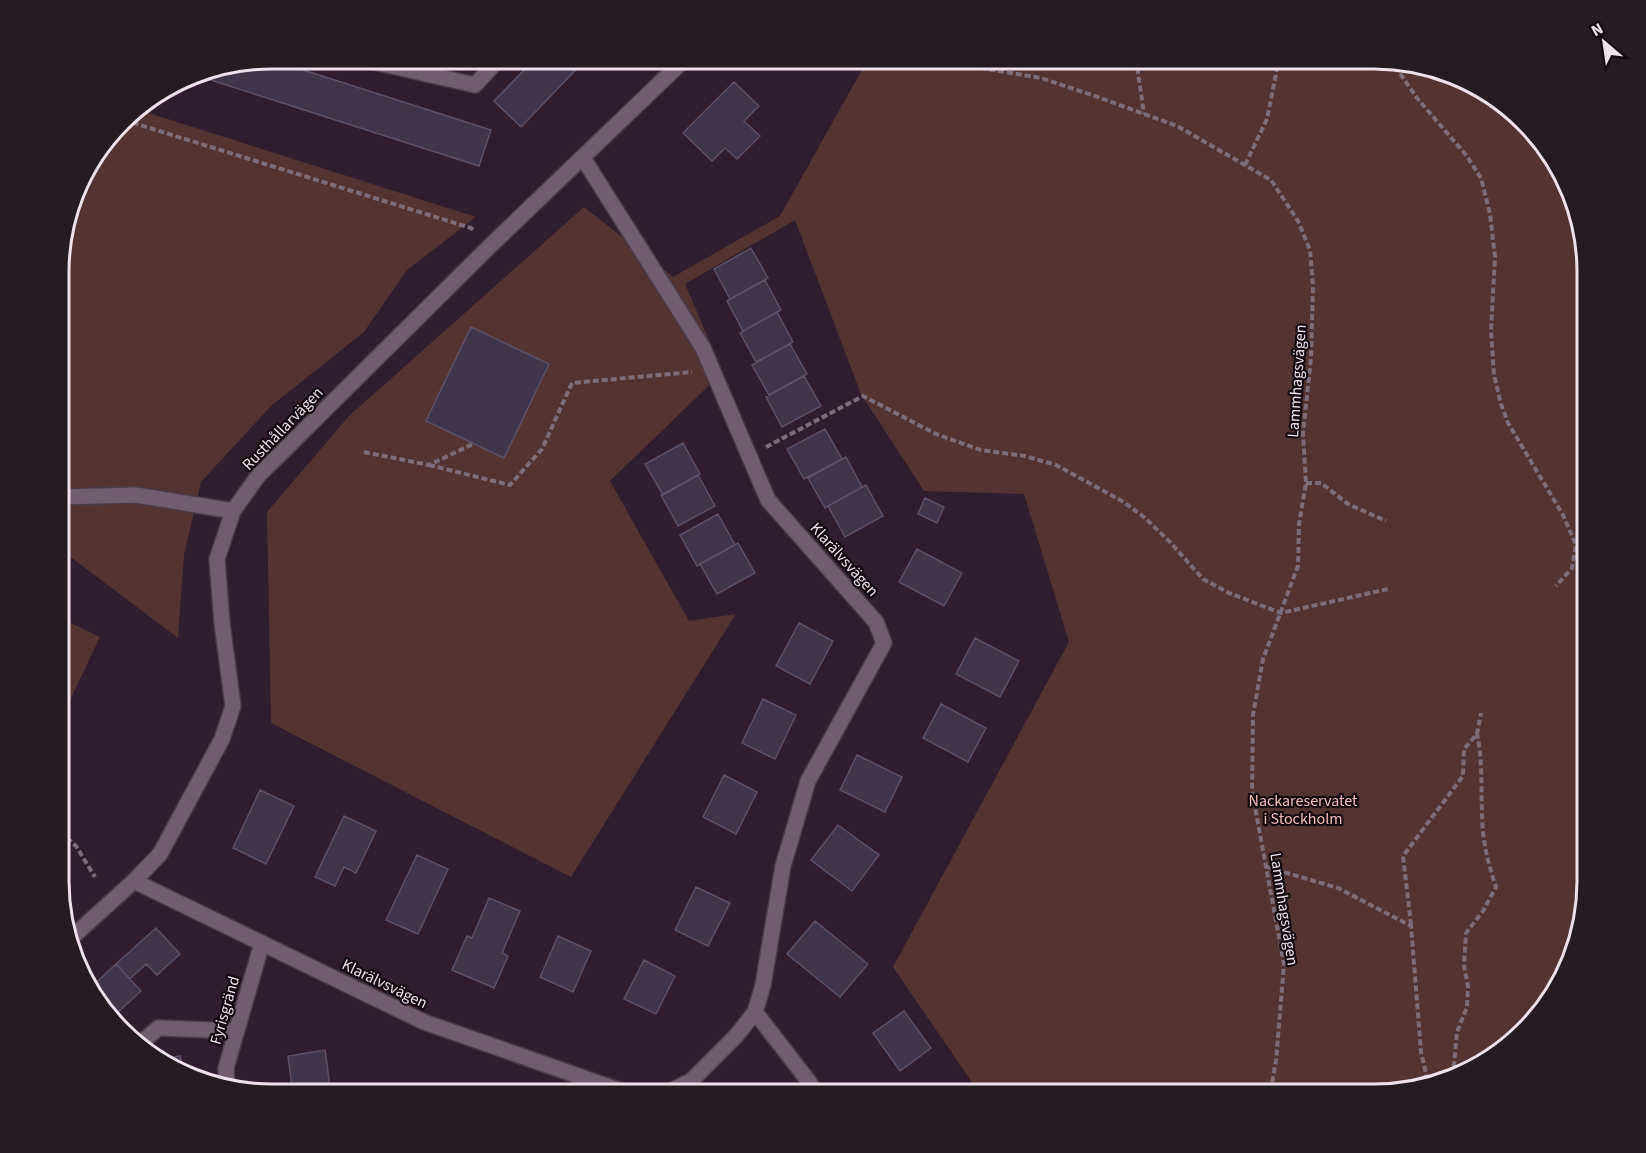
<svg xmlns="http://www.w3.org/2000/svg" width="1646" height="1153" viewBox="0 0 1646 1153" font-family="'Source Sans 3',sans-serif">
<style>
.green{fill:#543432}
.building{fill:#40364b;stroke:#5c5168;stroke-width:1.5}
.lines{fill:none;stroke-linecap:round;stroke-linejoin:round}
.minor-casing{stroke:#4b3b48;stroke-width:18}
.path{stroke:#7d6d7a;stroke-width:4;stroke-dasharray:6 3;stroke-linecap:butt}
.minor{stroke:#725d6f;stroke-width:15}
.labels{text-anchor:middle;stroke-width:4.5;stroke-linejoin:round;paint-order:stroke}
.street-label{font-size:16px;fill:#eee1eb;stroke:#130b11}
.park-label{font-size:16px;fill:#f4bdba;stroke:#130b11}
.rim{fill:none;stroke:#eee1eb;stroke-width:3}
</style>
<rect width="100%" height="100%" fill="#301d2d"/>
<path class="green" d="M868,59H1388L1443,70L1504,102L1565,177L1587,258V895L1576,950L1544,1011L1469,1072L1374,1094H980L893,967L1069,642L1024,494L924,491L861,394L795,220L685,284L723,372L610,481L689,621L736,614L571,877L271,723L267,512L349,416L584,207L673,277L780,216Z
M136,109L476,217L407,270L364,332L271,406L201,482L184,555L178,638L60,549V244L81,177L131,112Z
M60,618L100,637L60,721Z"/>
<path class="building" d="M269,59L491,130L479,166L192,74Z
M535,59H586L521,127L494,101Z
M734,82L759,106L744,121L760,136L737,159L725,148L712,161L683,133Z
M751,248L768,278L730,299L714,269Z
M765,280L781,310L743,331L727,301Z
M777,312L793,342L756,362L740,333Z
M471,327L549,364L504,458L426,421Z
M790,344L807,374L769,395L752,365Z
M804,376L821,406L782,427L766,397Z
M825,429L842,459L804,479L787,449Z
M683,443L700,474L663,495L645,464Z
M846,457L862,487L825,508L808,478Z
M698,475L715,506L678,526L661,495Z
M866,485L883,516L845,537L828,506Z
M925,498L944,507L937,523L918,514Z
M718,514L735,545L697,566L680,535Z
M738,543L755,573L717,594L700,564Z
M917,549L962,573L944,606L899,582Z
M799,623L833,641L810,684L776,666Z
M975,638L1019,661L1000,697L956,674Z
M763,699L796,715L775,759L742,743Z
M941,704L986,728L968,762L923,738Z
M857,755L902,777L885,812L840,790Z
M724,775L757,792L736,834L703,817Z
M260,790L294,806L266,864L233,848Z
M344,816L376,831L356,873L344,867L335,886L315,877Z
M838,825L879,855L852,891L811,860Z
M417,855L448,869L418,934L386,920Z
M696,887L730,903L708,946L675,930Z
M489,898L520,911L502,953L508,956L494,988L452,970L467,936L472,938Z
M815,921L868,964L840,997L787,954Z
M156,928L180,954L157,975L146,964L130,979L116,964Z
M558,936L591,951L573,992L540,977Z
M644,960L675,976L656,1014L624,999Z
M116,964L141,991L116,1014L104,1001L101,1004L89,989Z
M904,1011L931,1048L900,1071L873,1033Z
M325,1050L331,1094H293L288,1056Z
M180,1056L184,1073L160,1060Z
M429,1085L431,1094H383Z"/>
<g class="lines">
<g class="minor-casing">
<path id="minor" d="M361,59L475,85L499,59
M583,158L703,348L768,500L876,622L884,643L808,781L783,866L763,985L755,1012L736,1036L691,1081L664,1094
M60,497L136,495L233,511
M134,881L424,1022L630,1094
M70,939L134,881L160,854L222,739L233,706L222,623L217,559L233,511L258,476L491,245L685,59
M755,1012L810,1083L815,1094
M138,1046L158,1028L237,1031
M227,1088L226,1068L262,943"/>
</g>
<path class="path" d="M927,59L1041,78L1095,96L1177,126L1271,180L1298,221L1310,250L1313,286L1311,358L1303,433L1306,483L1299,524L1298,566L1263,659L1253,715L1252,791L1284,964L1276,1061L1270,1094
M1136,59L1144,114
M1390,59L1417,98L1466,155L1481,178L1490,214L1495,257L1491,330L1494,375L1501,404L1508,423L1563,515L1576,545L1572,568L1556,586
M124,120L471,228L475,231
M1245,165L1267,119L1279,59
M766,447L863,396L936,434L981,450L1025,456L1056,465L1122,501L1144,517L1169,541L1203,579L1229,593L1281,613L1388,589
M364,452L429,465L473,444
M429,465L510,485L542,449L572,383L692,372
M1306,483H1321L1348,504L1386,521
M60,832L76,846L95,877
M1267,867L1338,888L1411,926L1421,1052L1428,1082
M1411,925L1403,856L1463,776L1464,749L1477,734L1481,713
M1453,1076L1457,1032L1467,1007L1468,986L1464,966L1466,933L1483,911L1496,887C1490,869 1485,851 1483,832C1480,799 1484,767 1477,734
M1399,1089L1427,1076"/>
<use href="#minor" class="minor"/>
</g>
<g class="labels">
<g class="street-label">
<text transform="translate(1296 381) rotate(-86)" y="6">Lammhagsvägen</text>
<text transform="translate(282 428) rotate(-46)" y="6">Rusthållarvägen</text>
<text transform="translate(845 559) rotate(48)" y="6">Klarälvsvägen</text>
<text transform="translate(1285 909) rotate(81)" y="6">Lammhagsvägen</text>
<text transform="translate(385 983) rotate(26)" y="6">Klarälvsvägen</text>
<text transform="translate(224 1010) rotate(-74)" y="6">Fyrisgränd</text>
</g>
<g class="park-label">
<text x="1303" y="806">Nackareservatet<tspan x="1303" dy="18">i Stockholm</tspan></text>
</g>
</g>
<path d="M0 0H1646V1153H0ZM272 69H1374A203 203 0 0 1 1577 272V881A203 203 0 0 1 1374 1084H272A203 203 0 0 1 69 881V272A203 203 0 0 1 272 69Z" fill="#251c22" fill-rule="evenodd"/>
<path class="rim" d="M272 69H1374A203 203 0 0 1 1577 272V881A203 203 0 0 1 1374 1084H272A203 203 0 0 1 69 881V272A203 203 0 0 1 272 69Z"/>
<g transform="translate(1604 42) rotate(331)" stroke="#130b11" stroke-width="4.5" paint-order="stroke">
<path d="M0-4.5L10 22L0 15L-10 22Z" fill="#eee1eb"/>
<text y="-9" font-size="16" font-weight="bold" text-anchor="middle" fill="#eee1eb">N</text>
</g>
</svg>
